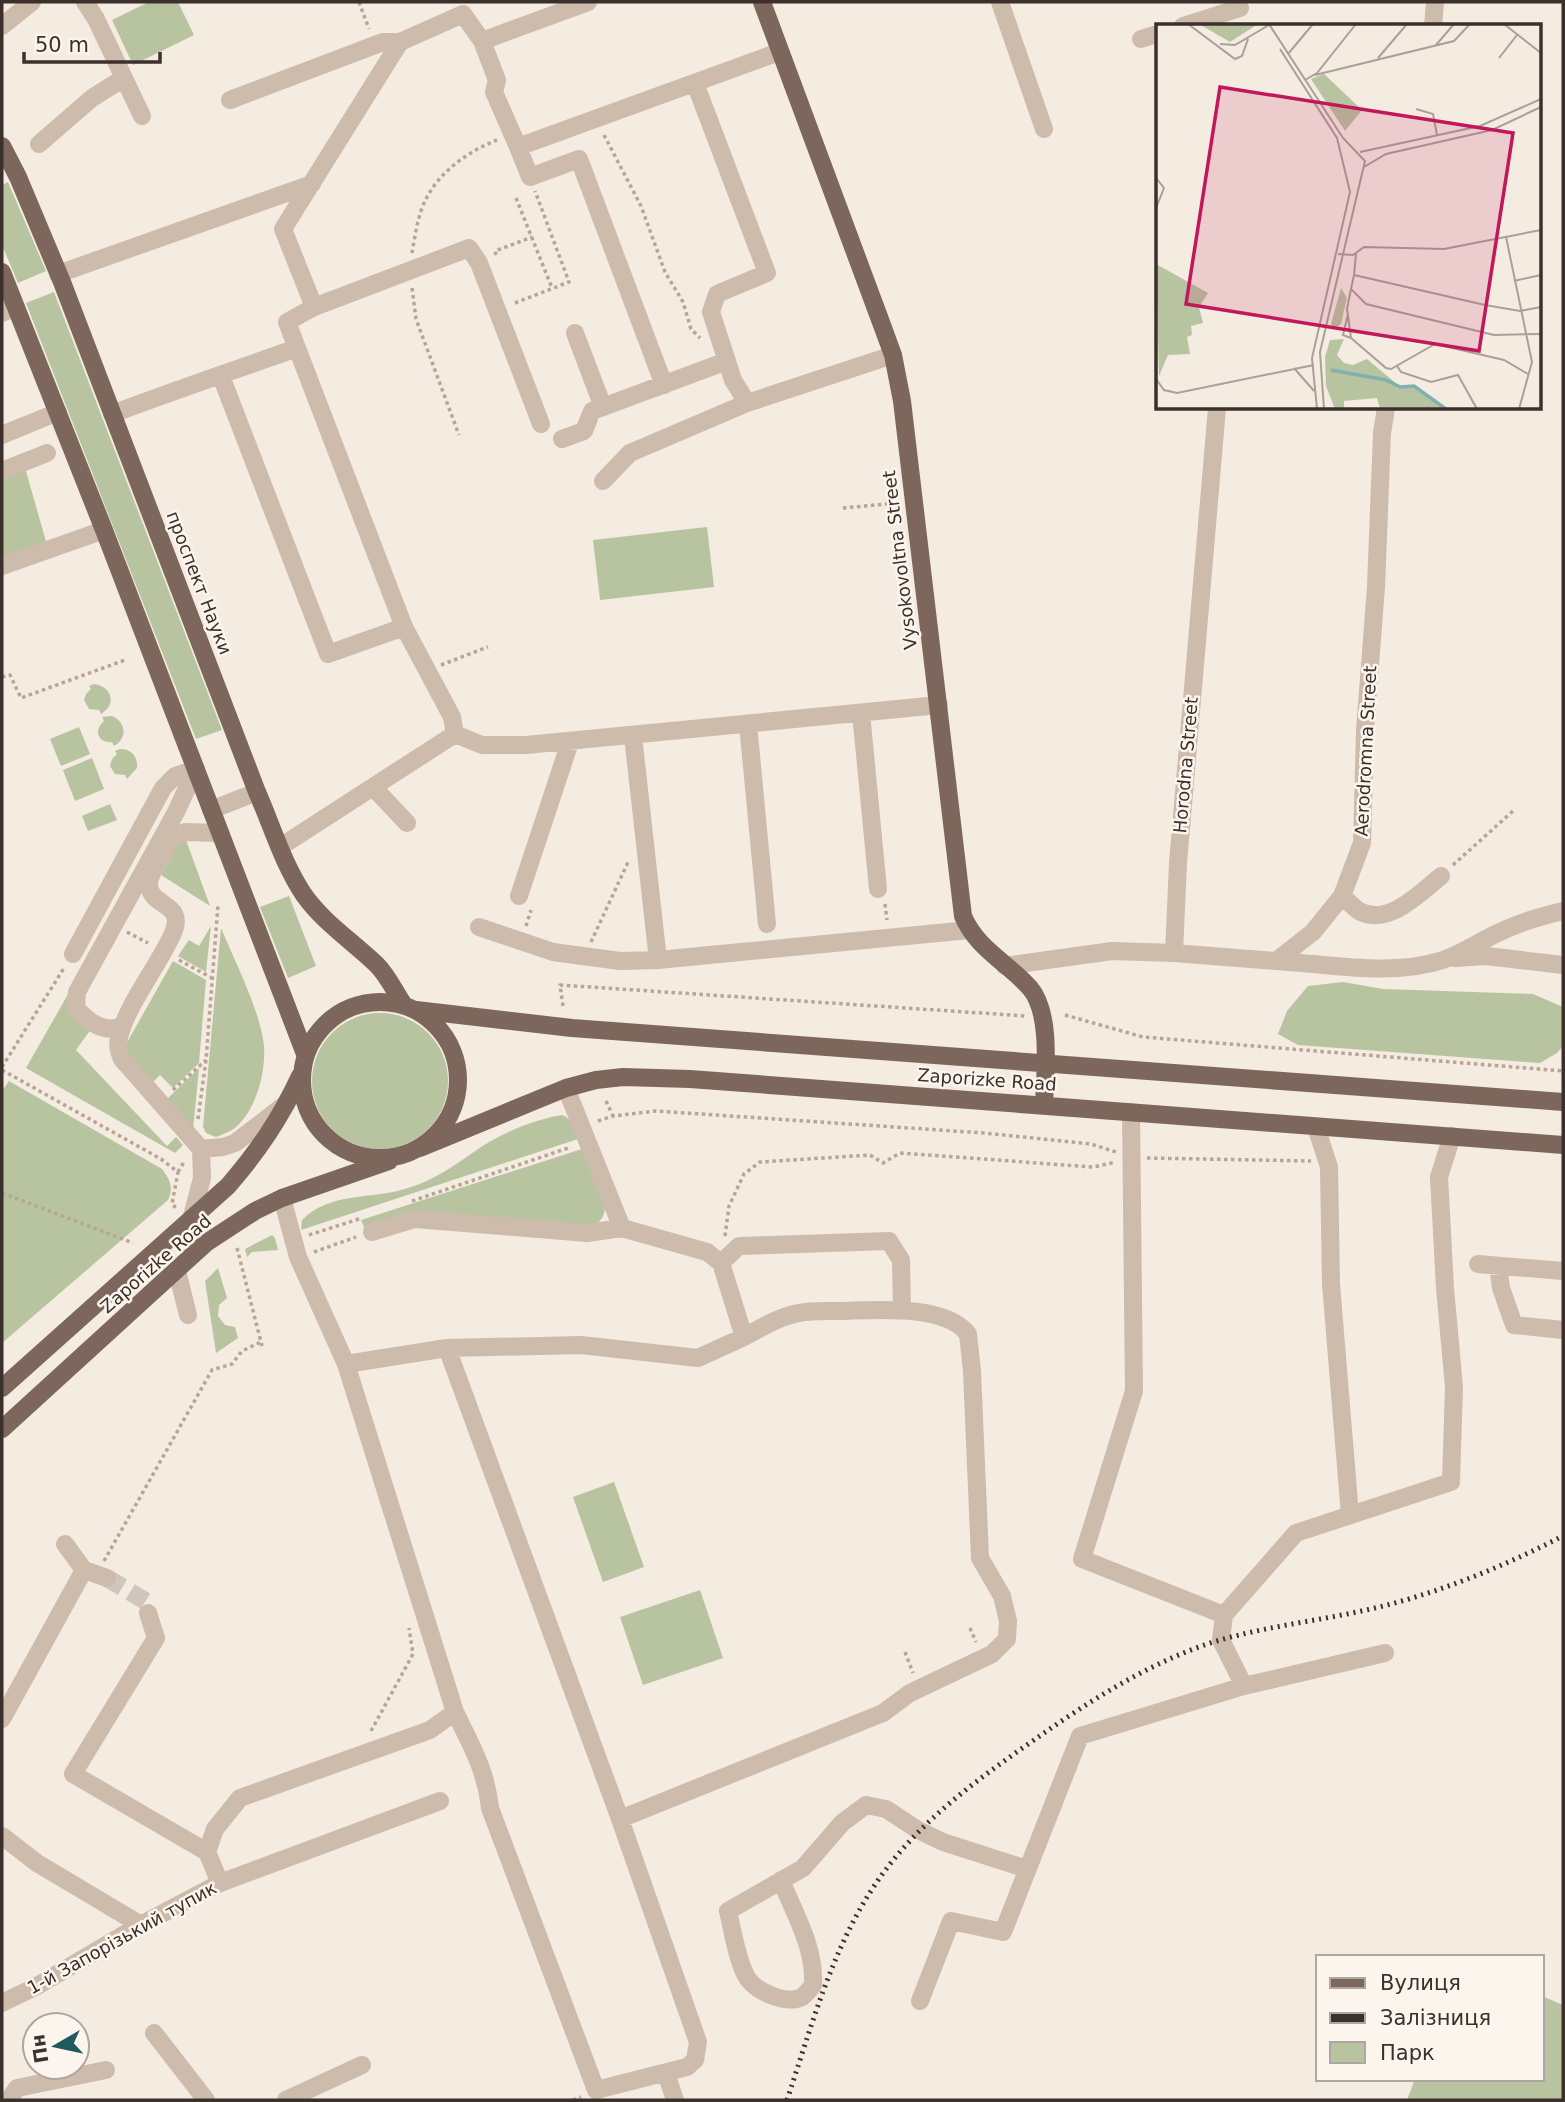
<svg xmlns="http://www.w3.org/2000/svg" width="1565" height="2102" viewBox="0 0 1565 2102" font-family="'DejaVu Sans',sans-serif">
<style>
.green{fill:#b8c4a0}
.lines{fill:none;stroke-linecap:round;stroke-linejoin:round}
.minor-tunnel{stroke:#cfc6bd;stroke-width:18;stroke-dasharray:18 9;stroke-linecap:butt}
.path{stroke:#b9a596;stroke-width:3.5;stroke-dasharray:3.5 3.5;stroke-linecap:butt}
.minor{stroke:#cdbbac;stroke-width:18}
.major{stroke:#7d675c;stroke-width:18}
.rail{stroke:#3b302b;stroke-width:5;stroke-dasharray:2 5;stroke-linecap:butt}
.labels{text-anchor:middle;stroke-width:5;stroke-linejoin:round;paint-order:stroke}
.street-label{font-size:18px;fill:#3b302b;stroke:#fbf5ee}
.inset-river{fill:none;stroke:#7fb0b2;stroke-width:3.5}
.inset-road{fill:none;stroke:#aaa098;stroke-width:2}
.view{fill:#c2185b;fill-opacity:0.15;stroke:#c2185b;stroke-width:3.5}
.inset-edge{fill:none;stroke:#3b302b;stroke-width:3.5}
</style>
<rect width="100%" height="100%" fill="#f4ebe1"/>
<path class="green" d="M149,2H178L194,35L133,65L112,20Z
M8,182L46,271L18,283L2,245V185Z
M54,292L222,730L196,739L26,303Z
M25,468L47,545L2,561V477Z
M707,527L714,587L600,600L593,540Z
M94,684C112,686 117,705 101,714L99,710L89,709L84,700L86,694L91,689L89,686Z
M112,716C126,722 128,738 114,746L112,742C98,744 93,730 104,721L102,717Z
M79,727L90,754L61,766L50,739Z
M120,749C132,749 138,757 137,768L127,779L125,775L115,774L110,766L112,759L117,754L115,751Z
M92,758L104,789L75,801L63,770Z
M110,804L117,820L88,831L82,816Z
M181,840H186L210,906L161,875Z
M289,896L316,966L288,978L260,907Z
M211,926L206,972L178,956L189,940L199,946Z
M221,928C235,962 260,1010 264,1046C266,1072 256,1110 236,1127C230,1132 223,1134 216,1137L206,1133L203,1127Z
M87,961L69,996L91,1029L76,1050L167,1146L176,1137L183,1145L175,1153L26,1068Z
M173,961L206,980L199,1063L173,1088L160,1075L150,1085L128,1058L125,1046Z
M1343,982L1383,989L1533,994L1563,1007V1046L1557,1053L1540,1063L1298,1045L1278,1034L1287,1011L1308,986Z
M312 1081a68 68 0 1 1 136 0a68 68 0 1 1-136 0Z
M199,1068L193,1130L165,1101Z
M9,1081L162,1169C170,1180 174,1187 168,1200L2,1343V1091Z
M562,1115C572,1119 576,1129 581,1138L301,1230L302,1220C331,1191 372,1200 408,1188C435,1180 455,1165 478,1149C504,1132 533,1120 562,1115Z
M585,1148L605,1205C605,1217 601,1221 592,1227L416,1214L365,1229L361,1220Z
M272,1235L275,1238L278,1250L252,1252L247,1257L245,1249Z
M218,1268L227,1298L219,1305L218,1316L225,1325L235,1327L238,1338L216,1353L205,1281Z
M614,1482L644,1567L603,1582L573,1497Z
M700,1590L723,1658L643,1685L620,1617Z
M1542,1996L1563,2005V2100H1407L1415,2079H1542Z"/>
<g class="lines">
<path class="minor-tunnel" d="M107,1578L147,1602L148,1613"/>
<path class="path" d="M359,2L369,29
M604,135L641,206L665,272L683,302L691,329L700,338
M516,198L552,288
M412,253C415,236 418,214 426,199C440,171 469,151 497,140
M496,255L495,251L532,237
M412,288L416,319L459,435
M515,303L569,282L535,191
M843,508L897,503
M441,665L488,647
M2,677L10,675L21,698L125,660
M1453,865L1513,811
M885,904L887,920
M526,926L531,910
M127,932L148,943
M591,942L629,860
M179,960L212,978
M563,1006L560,985L1026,1016
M1065,1015L1143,1037L1563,1071
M2,1067L64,968
M2,1070L161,1159L178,1172L172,1204L176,1208
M173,1090L206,1060
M606,1101L613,1116
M198,1119L206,1060L218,905
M598,1121L613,1116L656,1111L984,1133L1091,1144L1116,1152
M1147,1158L1311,1161
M178,1172L184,1162
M2,1193L133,1243
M412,1201L571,1147
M309,1235L362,1218
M725,1236L729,1206L744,1174L760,1162L870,1155L883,1163L900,1153L1093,1167L1116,1162
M237,1248L262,1346
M314,1252L356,1237
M104,1561L212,1370L232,1364L242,1351L261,1342
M970,1628L976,1642
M905,1652L913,1673
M371,1731L413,1654L409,1628
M573,2100L581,2097"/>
<path class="minor" d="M85,2L96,19L142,116
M1000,2L1044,129
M2,26L32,2
M1183,26L1240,8
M1433,26L1435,2
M1141,39L1157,34
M482,41L497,80L494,92L518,147L779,52
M695,83L767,273L717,294L711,312L733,380L747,403L893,355
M230,100L383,42H400
M39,144L92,98L124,78
M518,147L530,177L579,159L664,385
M58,274L312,184
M314,307L469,248L479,263L541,424
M2,313L16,307
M575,333L603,407
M221,376L328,654L404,627
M112,414C173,391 235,370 297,348
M2,435L58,412
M562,439L584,431L592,411L727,361
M2,471L47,453
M603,481L630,453L747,403
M2,566L104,530
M861,713L878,889
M748,724L767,924
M455,734L452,717L404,627L287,322L314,307L283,229L400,42L463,14L482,41L588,2
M633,736L658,960
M373,787L407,823
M211,810L257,792
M280,847L455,734L482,745H526L939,705
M519,896L570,742
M1342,896C1348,901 1353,907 1359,911C1388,927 1420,893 1441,876
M479,927L553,952L620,961L658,960L969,930
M1174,953L1276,961L1313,932L1342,896L1362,843L1365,730L1376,587L1382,433L1386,408
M73,954L163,788L175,776L196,769
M1455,958L1486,956L1563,965
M1276,961C1329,964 1391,977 1443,960C1463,953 1482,940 1502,931C1521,922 1542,916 1563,911
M1005,966L1112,951L1174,953L1178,863L1217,408
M123,1025C105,1035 89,1022 76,1008L77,992L176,812L196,769
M1131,1112L1134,1391L1082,1559L1224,1615L1296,1533L1451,1482L1454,1387L1445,1288L1439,1177L1452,1136
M1316,1127L1329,1167L1331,1284L1350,1515
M201,1149L223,1147L235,1143L287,1103
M282,1198L298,1257L346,1364L455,1712C471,1745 486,1770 490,1808L596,2090L687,2067L695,2060L698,2042L620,1819L447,1348L346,1364
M192,1216L202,1178L201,1149L122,1059C119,1052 117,1046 119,1038C126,1006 159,965 173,933C186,902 151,908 149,885C148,875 167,848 173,838L185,832L220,833
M372,1232L415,1219L587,1233L622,1228
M721,1263L739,1246L889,1241L901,1260L902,1310
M1478,1264L1563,1271
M1498,1266L1501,1288L1514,1325L1563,1330
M177,1271L188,1315
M447,1348L581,1345L698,1358L744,1337L721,1263L707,1252L622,1228L566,1088
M65,1544L84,1570L107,1578
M148,1613L156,1638L73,1774L207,1852L220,1883
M1224,1615L1221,1640L1244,1686L1385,1653
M2,1719L84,1570
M620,1819L883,1713L910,1693L992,1654L1007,1639L1008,1621L1002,1596L980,1558L972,1371L968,1334C945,1304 876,1310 842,1311C828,1311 813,1310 799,1313C780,1316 761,1328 744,1337
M2,1836L37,1863L141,1925
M207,1852L215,1829L240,1798L430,1730L455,1712
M781,1880C795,1915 815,1947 813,1985C810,1989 806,1994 802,1997C787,2005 757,1992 748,1979C738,1965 732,1928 728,1911L803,1868L842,1823L866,1805L886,1809L918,1830L943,1842L1027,1869
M920,2001L951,1921L1003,1932L1080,1736L1244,1686
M2,2003L37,1986L135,1928L220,1883L440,1801
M154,2033L206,2100
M666,2073L675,2100
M9,2100L17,2088L106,2070
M286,2100L362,2065"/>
<path class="major" d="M762,2L882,325L893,355L902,401L963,916C977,949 1007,962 1030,988C1052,1014 1045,1073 1044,1105
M2,146L18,177L62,282L257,792C272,826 283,864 304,895C324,923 352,941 377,965C388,976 395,992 404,1005
M2,272L104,530L305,1054
M302 1080a78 78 0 1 1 156 0a78 78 0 1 1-156 0Z
M416,1010L572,1028L1563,1102
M420,1148L566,1088L596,1080L623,1077L690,1079L1563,1145
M2,1388L228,1186C259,1150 280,1119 300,1076
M2,1429L206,1243L255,1211L282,1198L389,1161"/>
<path class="rail" d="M787,2100C810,2031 830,1956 869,1894C910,1828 971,1784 1034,1740C1091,1700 1153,1660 1220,1640C1276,1624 1335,1619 1391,1604C1451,1588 1508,1564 1563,1536"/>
</g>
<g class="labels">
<g class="street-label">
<text transform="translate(900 560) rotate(-97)" y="6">Vysokovoltna Street</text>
<text transform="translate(199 583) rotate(69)" y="6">проспект Науки</text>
<text transform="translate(1366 751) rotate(-87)" y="6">Aerodromna Street</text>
<text transform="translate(1186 765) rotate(-85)" y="6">Horodna Street</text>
<text transform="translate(987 1080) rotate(4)" y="6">Zaporizke Road</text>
<text transform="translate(156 1264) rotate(-41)" y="6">Zaporizke Road</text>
<text transform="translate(122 1938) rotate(-29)" y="6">1-й Запорізький тупик</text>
</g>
</g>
<g transform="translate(1156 24)">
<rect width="385" height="385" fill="#f4ebe1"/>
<path d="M43,0H102L74,18ZM168,50L206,86L189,107L155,55ZM0,240L52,269L43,283L47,299L35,302L36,311L31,313L34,330L12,331L3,352ZM185,264L191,274L185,300L178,305L175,300ZM188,315L181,331L188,339L197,341L211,335L242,361L260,363L288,385H224L221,374L188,377V385H179L170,362L169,333L174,316Z" fill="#b8c4a0"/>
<path class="inset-river" d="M175,346L230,356L244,363L258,362L290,385"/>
<path class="inset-road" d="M32,0L79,35L86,32L92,15M113,0L187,114L209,137L164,328L168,385M348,0L385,29M64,20L79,21L113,1M280,21L298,0M124,25L181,114L194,168L156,334L161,385M132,30L157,0M222,34L251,0M343,34L361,11M159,51L298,17L314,0M149,56L161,49L200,0M260,85L277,90L281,111M204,128L324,102L385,75M208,143L230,130L336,106L385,83M0,154L8,164L0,184M350,213L376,338L363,385M182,230L197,231L208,223L288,225L385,206M200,230L198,251L329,281L364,287L385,283M198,251L195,265L210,280L338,311L385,310M358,257L385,251M195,265L191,285L195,314L230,344L235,345L279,320L348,336L372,350M192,290L187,311L195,314M241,342L245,348L275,358L302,351L321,385M138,344L158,367M0,355L8,366L21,369L158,341"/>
<path class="view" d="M64,63L357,109L323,327L30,280Z"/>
<rect width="385" height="385" class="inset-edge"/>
</g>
<rect width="1565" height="2102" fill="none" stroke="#3b302b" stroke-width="7"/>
<rect x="1316" y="1955" width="228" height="126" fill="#fbf5ee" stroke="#aea6a0" stroke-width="2"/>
<rect x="1330" y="1978" width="35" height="10" fill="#7d675c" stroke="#aea6a0" stroke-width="2"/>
<text x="1380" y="1990" font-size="21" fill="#3b302b">Вулиця</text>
<rect x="1330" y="2013" width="35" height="10" fill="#3b302b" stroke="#aea6a0" stroke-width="2"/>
<text x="1380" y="2025" font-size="21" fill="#3b302b">Залізниця</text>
<rect x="1330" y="2042" width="35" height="21" fill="#b8c4a0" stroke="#aea6a0" stroke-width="2"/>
<text x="1380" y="2060" font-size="21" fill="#3b302b">Парк</text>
<g transform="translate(56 2046) rotate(261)"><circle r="33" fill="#fbf5ee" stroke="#aea6a0" stroke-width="2"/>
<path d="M0-5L12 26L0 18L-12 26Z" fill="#1f5a5e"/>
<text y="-10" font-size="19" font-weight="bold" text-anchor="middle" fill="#3b302b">Пн</text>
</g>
<path d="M24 52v10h136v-10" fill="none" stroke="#3b302b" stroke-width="3.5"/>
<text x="35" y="52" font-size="21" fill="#3b302b" stroke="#fbf5ee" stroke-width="5" paint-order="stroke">50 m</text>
</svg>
